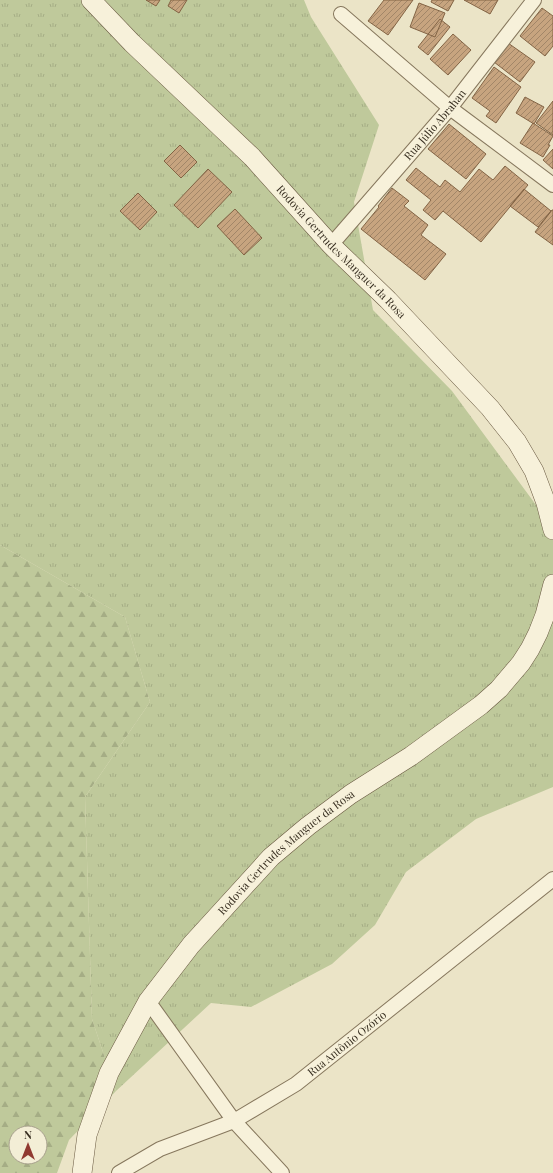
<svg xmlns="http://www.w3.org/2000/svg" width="553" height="1173" viewBox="0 0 553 1173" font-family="'Playfair Display',serif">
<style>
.grass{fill:url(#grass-tufts)}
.forest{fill:url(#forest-firs);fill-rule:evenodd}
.building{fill:url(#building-hatch);stroke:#836445}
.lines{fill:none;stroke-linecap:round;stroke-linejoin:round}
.minor-casing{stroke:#86775d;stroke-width:16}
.secondary-casing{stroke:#685840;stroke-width:20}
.minor{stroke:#f7f1da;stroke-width:14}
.secondary{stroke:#f7f1da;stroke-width:19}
.labels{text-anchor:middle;stroke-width:4;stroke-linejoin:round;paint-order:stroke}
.street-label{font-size:11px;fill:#372e20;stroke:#f3eed6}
</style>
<defs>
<pattern id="grass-tufts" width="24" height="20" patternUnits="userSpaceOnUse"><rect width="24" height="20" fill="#bfc99b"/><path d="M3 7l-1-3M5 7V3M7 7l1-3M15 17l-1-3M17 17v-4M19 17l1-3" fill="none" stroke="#a5ad85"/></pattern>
<pattern id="forest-firs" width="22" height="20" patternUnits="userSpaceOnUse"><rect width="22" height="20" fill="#bfc99b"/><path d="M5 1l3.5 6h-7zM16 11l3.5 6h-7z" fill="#a5ad85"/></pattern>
<pattern id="building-hatch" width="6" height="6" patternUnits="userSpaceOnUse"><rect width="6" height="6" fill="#c7a47f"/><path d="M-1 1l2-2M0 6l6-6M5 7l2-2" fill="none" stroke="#a28668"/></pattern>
</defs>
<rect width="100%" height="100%" fill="#ebe4c7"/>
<path class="grass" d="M0,0H304L311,17L379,125L354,202L373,310L452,391L553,528V787L476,819L406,872L375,925L332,964L251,1007L211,1003L116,1091L92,1019L85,797L150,702L125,617L0,545Z"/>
<path class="forest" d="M0,545L125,617L150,702L85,797L92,1019L116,1091L69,1140L57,1173H0ZM16,1133H40V1157H16Z"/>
<path class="building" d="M146,0H160L156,6Z
M171,0H187L179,13L168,6Z
M384,0H413L388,35L368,21Z
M432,0H454L448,11L431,2Z
M464,0H498L490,14Z
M419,3L445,13L435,37L410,27Z
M542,8L553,16V46L545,56L520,36Z
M440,19L450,27L428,55L418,47Z
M453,34L471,50L448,75L430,59Z
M508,43L535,62L520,82L494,62Z
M494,67L521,87L496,123L486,116L490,111L472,98Z
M525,97L544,107L534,124L516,113Z
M553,101V135L536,123Z
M533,123L553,136L548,145H550L543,157L520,143Z
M449,124L486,154L466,179L428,149Z
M180,145L197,162L181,178L164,161Z
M553,149V169L543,160Z
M505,166L528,185L481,242L443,211L435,220L423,210L431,200L406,180L416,168L440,187L445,180L460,192L479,169L493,180Z
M208,169L232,192L198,228L174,205Z
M392,188L409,201L404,206L428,225L421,235L446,254L425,280L361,229L379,207L378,206Z
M524,189L551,211L538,227L510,206Z
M138,193L157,212L140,230L120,211Z
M235,209L262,238L244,255L217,226Z
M552,210H553V245L535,232Z"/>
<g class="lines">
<g class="minor-casing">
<g id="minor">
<path d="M341,14L450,108L553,185"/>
<path id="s1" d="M331,245L450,108L534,0"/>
<path d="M148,1001L234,1121L282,1173"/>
<path id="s2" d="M119,1173L160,1149L234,1121L296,1084L553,879"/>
</g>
</g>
<g class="secondary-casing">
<g id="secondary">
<path id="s3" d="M91,0L132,43L252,157L331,245L388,300L490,408L517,442L534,471L546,503L553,530"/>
<path id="s4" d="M82,1173L87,1135L109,1073L148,1001L191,945L271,857L308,826L351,794L411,756L481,705L499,689L521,663L530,649L538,633L545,615L553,584"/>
</g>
</g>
<use href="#minor" class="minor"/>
<use href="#secondary" class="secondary"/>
</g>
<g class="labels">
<g class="street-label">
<text dy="4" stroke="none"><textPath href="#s1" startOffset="159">Rua Júlio Abrahan</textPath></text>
<text dy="4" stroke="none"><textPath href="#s3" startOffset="355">Rodovia Gertrudes Manguer da Rosa</textPath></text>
<text dy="4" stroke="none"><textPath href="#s4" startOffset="390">Rodovia Gertrudes Manguer da Rosa</textPath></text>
<text dy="4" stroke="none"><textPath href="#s2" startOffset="264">Rua Antônio Ozório</textPath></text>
</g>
</g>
<g transform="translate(28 1145)"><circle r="19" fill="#f3eed6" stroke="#a8a18d"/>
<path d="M0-3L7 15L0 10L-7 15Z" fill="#913a31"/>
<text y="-6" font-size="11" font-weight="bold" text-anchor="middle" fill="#372e20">N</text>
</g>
</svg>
